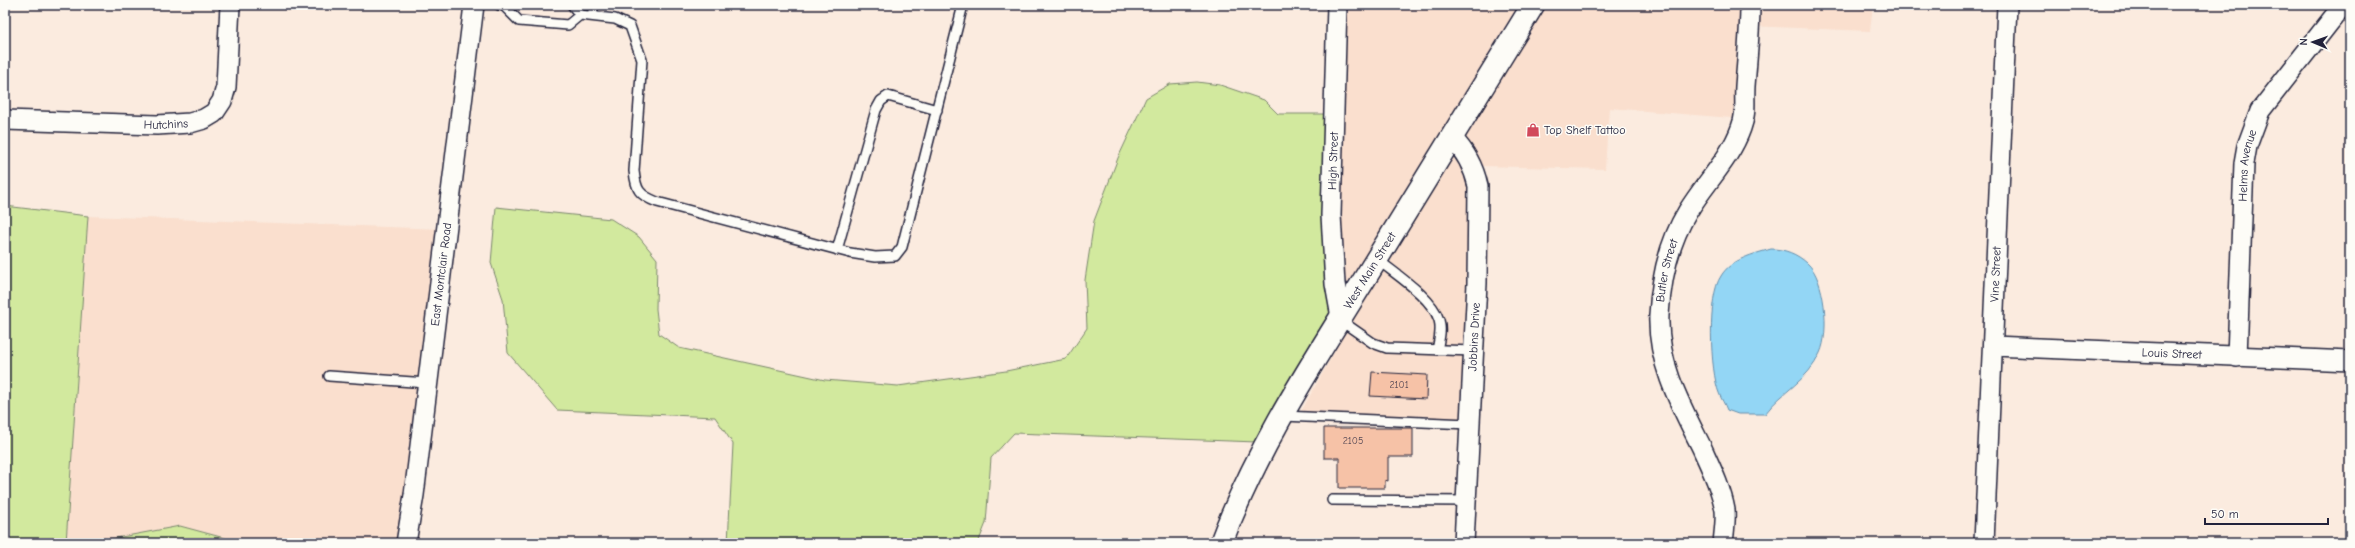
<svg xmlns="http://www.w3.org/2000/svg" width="2355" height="548" viewBox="0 0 2355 548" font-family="'Comic Neue',sans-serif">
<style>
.built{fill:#fadfce}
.green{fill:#d2e99e;stroke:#7a866c}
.water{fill:#93d6f5;stroke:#668eab}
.building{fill:#f6c2a7;stroke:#22223b}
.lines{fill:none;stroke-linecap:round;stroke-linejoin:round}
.lane-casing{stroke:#22223b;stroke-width:12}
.street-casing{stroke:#22223b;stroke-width:22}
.secondary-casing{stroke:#22223b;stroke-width:25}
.lane{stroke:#fdfcf7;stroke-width:9}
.street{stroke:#fdfcf7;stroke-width:19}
.secondary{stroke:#fdfcf7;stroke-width:22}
.labels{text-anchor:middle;stroke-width:3;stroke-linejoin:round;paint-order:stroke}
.number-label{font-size:10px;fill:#574a56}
.street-label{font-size:12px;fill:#22223b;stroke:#fdfcf7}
.poi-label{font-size:12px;fill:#22223b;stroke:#fdfcf7;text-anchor:start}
</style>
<rect width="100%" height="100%" fill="#fbebdf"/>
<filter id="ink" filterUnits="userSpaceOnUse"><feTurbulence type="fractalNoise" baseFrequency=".025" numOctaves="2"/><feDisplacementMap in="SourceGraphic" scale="8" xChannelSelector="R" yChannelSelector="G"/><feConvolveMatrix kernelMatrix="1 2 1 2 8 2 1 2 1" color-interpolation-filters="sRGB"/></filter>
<g filter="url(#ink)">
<path class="built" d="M1343,5H1521L1339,302V114Z
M1544,5H1873L1870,31L1748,26L1744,119L1609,108L1605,169L1481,166L1461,422L1298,417L1340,342V337Z
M88,216L443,229L419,414L397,543H243L180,526L90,543H66Z"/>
<path class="green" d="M1197,82L1220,85L1264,100L1278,114H1339V302L1257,442L1014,433L991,458L986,523L978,543H728L733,444L715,417L557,410L508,353L503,299L491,263L496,207L611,219L639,237L657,259L656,309L659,334L679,348L825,380L898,386L1006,371L1066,359L1087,328L1085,280L1094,221L1118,158L1146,98L1170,84Z
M5,206L88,216L66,543H5Z
M180,526L243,543H90L100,541Z"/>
<path class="water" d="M1771,249C1785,249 1797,254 1807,263C1825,278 1830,332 1820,353C1808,381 1782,391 1765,414H1738L1727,410C1725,404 1721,399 1719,393C1710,371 1707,296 1721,276C1731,259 1754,254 1771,249Z"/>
<path class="building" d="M1372,372L1427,375L1426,399L1370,396Z
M1324,428H1413V457H1388V481L1385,480V488H1339V458H1324Z"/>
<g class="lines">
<g class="lane-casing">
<path id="lane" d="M499,5L504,6L519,21L568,25L580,15L572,5
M580,15L615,19L630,26L642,60L634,171C636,190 639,195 657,202L850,253L875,257L895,256L902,247L963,5
M593,16V5
M837,250L876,110L881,101L888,96L937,110
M1377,259C1395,274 1432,297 1439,320C1442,330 1439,340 1437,350
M1340,320L1373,343L1387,348L1473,351
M329,376L427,383
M1283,416L1469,424
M1332,500L1466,501"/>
</g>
<g class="street-casing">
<g id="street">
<path d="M1337,5L1331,215L1335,284L1341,317"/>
<path id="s1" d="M5,120L157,125L190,123L204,119L214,113L222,101L226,87L230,5"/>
<path d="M1452,138C1465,151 1474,168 1478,186L1477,283L1464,543"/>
<path id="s2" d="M1994,346L2350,361"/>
<path id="s3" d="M2237,357L2244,163L2247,146L2260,111L2343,5"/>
<path id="s4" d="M406,543L414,495L474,5"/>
<path id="s5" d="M1723,543C1724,533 1726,520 1725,510C1721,488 1711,468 1702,448C1681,406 1657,363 1659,315C1661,279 1669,242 1688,211C1705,183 1730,159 1741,128C1747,112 1744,102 1745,86C1747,59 1750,32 1750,5"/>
<path id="s6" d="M1984,543L2007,5"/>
</g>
</g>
<g class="secondary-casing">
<g id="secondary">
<path id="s7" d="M1221,543C1255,452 1308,370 1359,288C1417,194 1475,100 1533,5"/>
</g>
</g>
<use href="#lane" class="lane"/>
<use href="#street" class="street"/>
<use href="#secondary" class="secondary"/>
</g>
</g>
<defs>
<g id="shop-bare" transform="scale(1.08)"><path d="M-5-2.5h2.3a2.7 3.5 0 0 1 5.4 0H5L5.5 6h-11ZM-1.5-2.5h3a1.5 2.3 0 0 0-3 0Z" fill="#d1495b" stroke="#fdfcf7" stroke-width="2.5" paint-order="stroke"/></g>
</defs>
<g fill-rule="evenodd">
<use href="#shop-bare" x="1533" y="130"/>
</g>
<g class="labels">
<g class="number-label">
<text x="1399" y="388">2101</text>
<text x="1353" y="444">2105</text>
</g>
<g class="street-label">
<text dy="4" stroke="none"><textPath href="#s1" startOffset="161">Hutchins</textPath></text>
<text transform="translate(1333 161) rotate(-88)" y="4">High Street</text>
<text dy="4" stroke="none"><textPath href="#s3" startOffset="192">Helms Avenue</textPath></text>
<text dy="4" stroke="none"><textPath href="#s7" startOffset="311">West Main Street</textPath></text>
<text dy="4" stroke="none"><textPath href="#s5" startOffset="286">Butler Street</textPath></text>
<text dy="4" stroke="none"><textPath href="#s4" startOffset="271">East Montclair Road</textPath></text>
<text dy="4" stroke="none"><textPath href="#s6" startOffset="269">Vine Street</textPath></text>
<text transform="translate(1474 337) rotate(-87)" y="4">Jobbins Drive</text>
<text dy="4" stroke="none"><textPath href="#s2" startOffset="178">Louis Street</textPath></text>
</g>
<g class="poi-label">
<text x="1544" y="134">Top Shelf Tattoo</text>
</g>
</g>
<rect width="2355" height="548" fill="none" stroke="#fdfcf7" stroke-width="20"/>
<rect x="10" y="10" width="2335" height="528" fill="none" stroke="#22223b" stroke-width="1.5" filter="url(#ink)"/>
<g transform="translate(2313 42) rotate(272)" stroke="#fdfcf7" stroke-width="3" paint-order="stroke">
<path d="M0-3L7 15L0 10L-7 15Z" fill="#22223b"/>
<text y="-6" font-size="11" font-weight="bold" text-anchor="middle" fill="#22223b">N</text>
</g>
<path d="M2205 518v6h123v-6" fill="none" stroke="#22223b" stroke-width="2"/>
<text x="2211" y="518" font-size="12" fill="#22223b" stroke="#fdfcf7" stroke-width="3" paint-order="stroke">50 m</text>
</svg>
